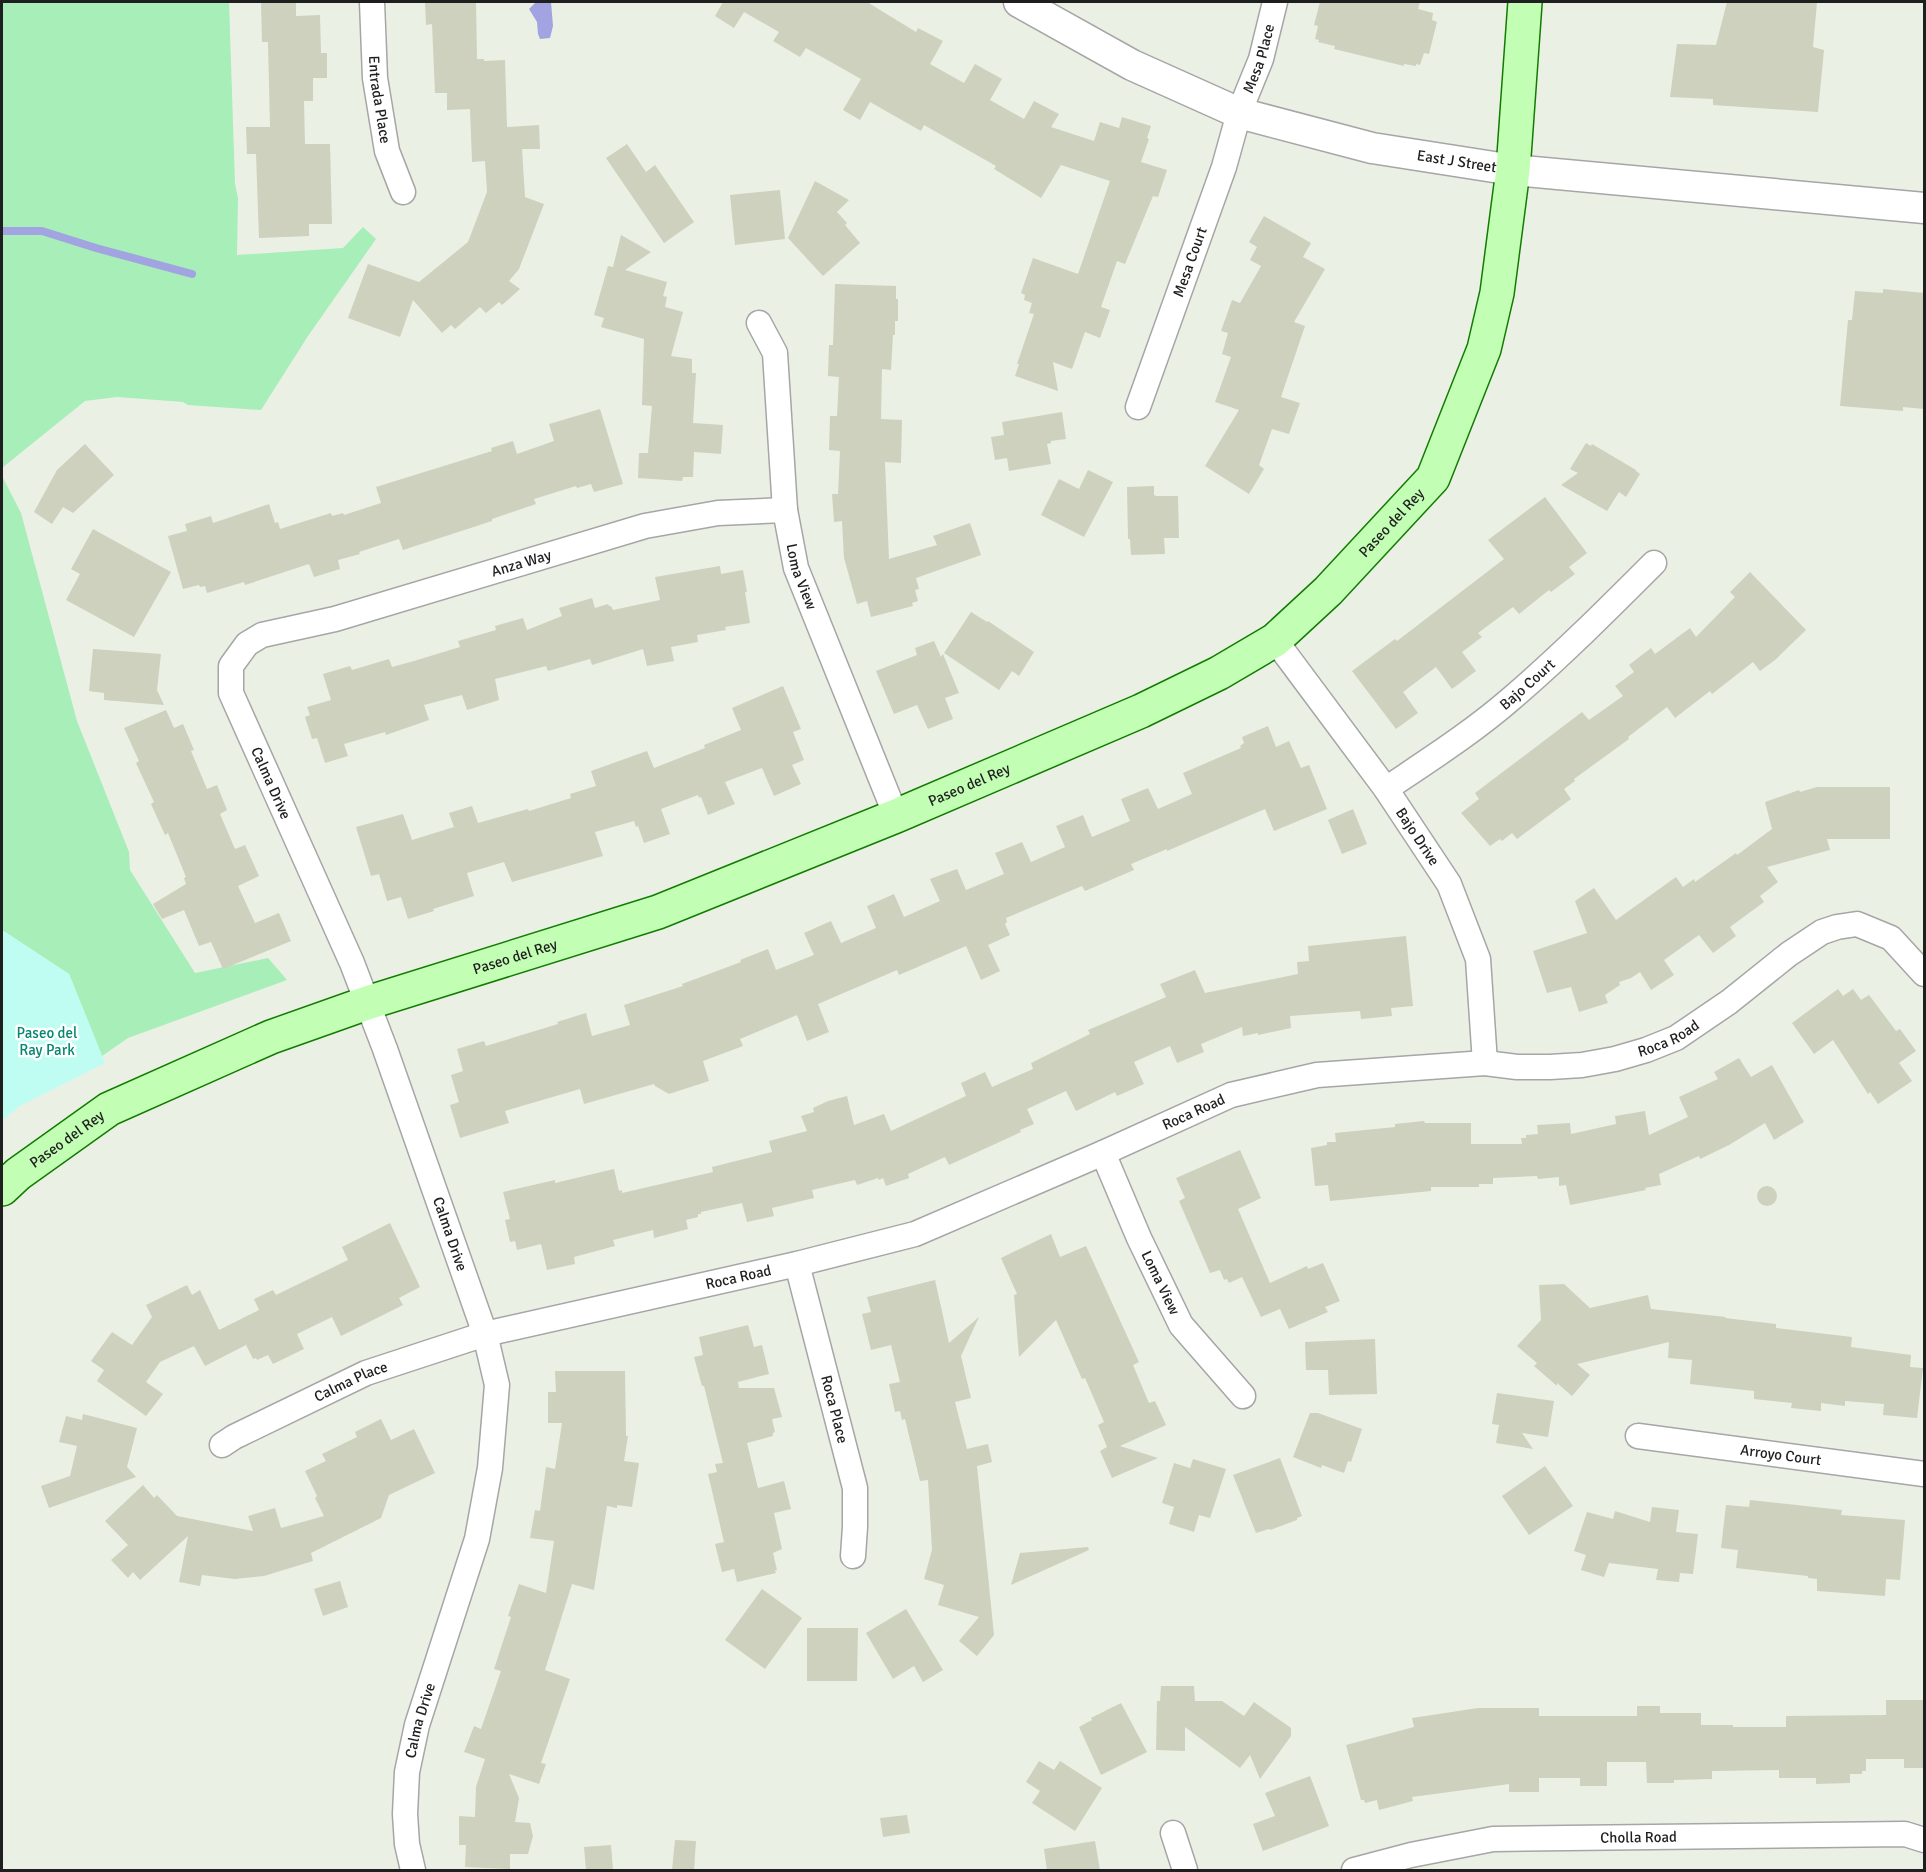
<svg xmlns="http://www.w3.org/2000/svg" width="1926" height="1872" viewBox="0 0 1926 1872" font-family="Signika,sans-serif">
<rect width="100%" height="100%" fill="#ebf0e4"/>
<g fill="#a7eeb9">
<polygon points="2,2 229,2 235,184 238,198 237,255 343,248 363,227 376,239 308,336 261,410 188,405 183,402 117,397 85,401 2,468"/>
<polygon points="2,476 21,513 77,721 129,852 130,870 195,973 268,958 287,980 128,1038 102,1056 69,974 2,930"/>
</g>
<polygon fill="#bffdf3" points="2,930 69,974 105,1063 20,1106 2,1121"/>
<polygon fill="#a2a3e1" points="536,2 551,2 553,26 550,38 540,39 538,34 537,22 529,9"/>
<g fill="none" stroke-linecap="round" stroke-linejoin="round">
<polyline stroke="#a2a3e1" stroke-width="8" points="3,231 42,231 96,248 192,274"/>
</g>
<g fill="#cdd1bd">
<polygon points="261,2 296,2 296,16 320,15 321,53 327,53 327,78 313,78 313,101 304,101 305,144 330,144 332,224 309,224 309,236 259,238 256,154 247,154 246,127 270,127 268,42 262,42"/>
<polygon points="425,2 476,2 477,59 484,59 484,61 505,60 507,127 539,125 540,149 522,149 525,197 544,204 519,269 509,281 520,289 502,305 499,302 486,313 480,307 455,329 451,325 442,333 413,300 400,337 348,318 368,264 419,282 468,242 487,192 485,161 472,162 470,109 447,110 447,93 435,93 432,24 426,25"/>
<polygon points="723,2 867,2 916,32 918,28 943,41 930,64 964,83 975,64 1002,79 990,100 1024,119 1034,101 1059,114 1051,127 1094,141 1100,122 1119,128 1122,117 1151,126 1147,138 1149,139 1141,162 1167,170 1158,197 1153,196 1125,264 1117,261 1101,307 1110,310 1100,338 1085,332 1072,369 1053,362 1058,391 1015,376 1019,364 1017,364 1034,314 1029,313 1032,303 1024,300 1025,295 1021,293 1033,258 1078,274 1110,181 1061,165 1041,198 994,169 996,166 924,125 921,131 870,102 860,120 843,110 861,79 806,48 800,57 773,41 779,32 744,12 734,28 715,16"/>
<polygon points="1320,2 1420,2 1418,9 1433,13 1432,20 1437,22 1429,54 1424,53 1420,65 1416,64 1416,66 1404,64 1404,66 1334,49 1335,46 1318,42 1319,40 1315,39 1318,26 1314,25"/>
<polygon points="1727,2 1817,2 1813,47 1824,50 1818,112 1713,105 1713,99 1670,97 1677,44 1716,45"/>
<polygon points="627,144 646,172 655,165 694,222 664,243 606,158"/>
<polygon points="815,181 849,200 837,212 847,223 845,225 860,243 823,276 788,238"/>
<polygon points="780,190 785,239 735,245 730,195"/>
<polygon points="1264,216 1311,243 1303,257 1325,269 1294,322 1305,326 1281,397 1300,403 1289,434 1272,429 1259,465 1264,469 1249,494 1205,466 1239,410 1215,402 1231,357 1222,354 1228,333 1221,331 1232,300 1240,303 1261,266 1250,260 1257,247 1249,242"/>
<polygon points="621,235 651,252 625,270 667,282 663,296 667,297 665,307 683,312 671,356 692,359 692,373 696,373 693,423 723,425 721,454 694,452 693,477 683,477 682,481 638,478 639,453 648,453 652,406 642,405 644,339 601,327 604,318 594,315 608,266 613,267"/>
<polygon points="835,284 896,286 896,299 898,299 898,321 895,321 895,335 893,335 891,370 882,369 881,419 902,420 901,463 885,462 889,559 937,545 933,536 970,523 981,555 916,578 919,589 915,590 918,601 912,603 913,606 871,617 867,601 857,604 844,558 842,521 834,522 832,494 838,494 840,451 829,450 830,416 837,416 839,377 828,376 829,345 833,345"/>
<polygon points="1883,289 1924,293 1924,409 1903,407 1903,411 1840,406 1848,320 1852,320 1855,291 1883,293"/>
<polygon points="600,409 623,484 594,492 591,484 577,488 576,486 534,499 536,504 492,519 492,521 403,550 399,539 359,552 360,554 338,560 340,569 314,577 309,564 245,585 244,582 207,593 205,586 200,587 199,585 183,589 168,536 187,531 185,524 211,516 213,523 269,504 275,523 278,522 280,529 331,513 332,516 343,513 344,515 381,503 376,487 492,451 491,448 513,441 517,454 554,441 549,424"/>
<polygon points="1062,412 1066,439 1051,441 1051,443 1047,444 1051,464 1009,471 1007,458 995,460 991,437 1004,435 1002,422"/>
<polygon points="1586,443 1591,446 1592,444 1636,470 1636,471 1640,474 1626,497 1619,492 1607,511 1561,485 1578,473 1570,469"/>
<polygon points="85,444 114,475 73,513 63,507 52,524 34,512 57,470"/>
<polygon points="1088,470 1113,482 1084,537 1041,515 1059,479 1079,489"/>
<polygon points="1154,486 1154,495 1156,496 1178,496 1179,538 1164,538 1165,554 1131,555 1130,539 1128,539 1127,487"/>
<polygon points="1545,497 1587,553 1569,567 1575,574 1551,592 1549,590 1519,614 1513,607 1478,633 1482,637 1462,652 1476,671 1452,689 1436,667 1403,692 1418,713 1396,729 1352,671 1395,639 1397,641 1504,559 1488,540"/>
<polygon points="93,529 171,572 134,637 66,600 80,574 71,569"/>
<polygon points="720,566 721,574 743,570 747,592 745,592 750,623 725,627 726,630 697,635 698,642 671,647 674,661 647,666 643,649 592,665 590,659 548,671 546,666 495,679 499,700 467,710 462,695 424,705 429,720 386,735 385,732 344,744 348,756 325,763 317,738 312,739 305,717 310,715 307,707 331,700 323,674 350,666 352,670 389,659 392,667 414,661 460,647 458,641 496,630 495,626 523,618 527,630 562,616 559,608 592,598 595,608 608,604 609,606 611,606 613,610 660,600 655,577"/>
<polygon points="1750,572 1806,630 1775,660 1760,671 1753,662 1712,694 1710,691 1675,718 1667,707 1628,737 1629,739 1574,779 1575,781 1564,789 1571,799 1517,839 1512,833 1502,841 1500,839 1490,846 1461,813 1479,799 1475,793 1582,712 1589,720 1623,696 1615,686 1634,672 1629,665 1651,648 1655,654 1690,628 1696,637 1735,597 1730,592"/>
<polygon points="971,612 987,622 988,621 1034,652 1019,676 1012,671 999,690 944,653"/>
<polygon points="934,641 941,657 943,654 959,693 945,698 953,719 928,729 917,705 894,714 876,671 917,655 915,648"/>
<polygon points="93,649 161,654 157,690 164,705 104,700 104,693 89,691"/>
<polygon points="783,686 801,729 793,732 804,760 792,765 801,784 774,796 762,768 725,782 735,804 708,815 701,797 699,798 698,795 661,809 670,834 644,843 638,826 636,827 634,821 595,832 603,856 512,882 504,862 467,873 474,896 433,909 434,911 408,919 401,897 387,901 379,874 371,876 356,827 403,814 412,840 454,827 449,813 472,806 478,823 528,809 529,811 571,798 570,794 596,786 591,771 647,751 654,768 705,748 704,745 741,730 732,708"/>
<polygon points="166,710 174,728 183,724 194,750 191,751 207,789 217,785 227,810 220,814 235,849 245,845 259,876 238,886 255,923 279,913 291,941 223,969 211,942 199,946 184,910 162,919 153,904 186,884 184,878 186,877 168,833 165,835 151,804 154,802 136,763 139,761 124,728"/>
<polygon points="1268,726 1276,747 1289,741 1301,768 1309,765 1327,809 1274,831 1265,809 1167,851 1167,849 1131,864 1134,870 1085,891 1082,886 1006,918 1007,922 1005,924 1010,935 988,945 1000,971 981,980 966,946 899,975 897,970 818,1004 829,1032 807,1041 797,1015 740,1039 743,1046 703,1061 709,1081 669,1094 655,1086 654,1084 584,1104 580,1089 505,1111 509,1123 460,1138 450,1105 459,1102 451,1075 463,1071 457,1049 484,1041 486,1046 558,1024 557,1022 586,1013 592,1036 630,1025 624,1005 683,986 682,984 741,962 740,960 768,949 776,970 814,955 804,933 831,921 841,943 876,928 867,906 894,894 904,917 940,901 930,879 957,869 966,890 1004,874 995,853 1022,842 1031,862 1065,847 1056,826 1083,815 1092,837 1130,821 1121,799 1148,788 1158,809 1192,794 1183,773 1241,748 1240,746 1244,743 1242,737"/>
<polygon points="1817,787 1890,787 1890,839 1827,839 1830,850 1767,867 1778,882 1760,896 1764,902 1730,927 1736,936 1713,953 1699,935 1664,960 1674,975 1651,990 1640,972 1631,978 1619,982 1620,985 1605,995 1608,1003 1579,1012 1571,987 1547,993 1533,951 1587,933 1575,901 1594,888 1616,920 1676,877 1683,887 1694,879 1695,882 1736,853 1737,855 1772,829 1765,802 1799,790 1800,792"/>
<polygon points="1353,809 1367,844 1342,854 1328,820"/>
<polygon points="1406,936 1413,1006 1391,1008 1392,1016 1361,1019 1360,1011 1290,1016 1291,1028 1258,1035 1258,1033 1243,1036 1242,1027 1201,1044 1204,1052 1177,1063 1170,1046 1134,1062 1144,1084 1117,1096 1115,1092 1076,1111 1066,1091 1027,1109 1034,1124 1020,1130 1021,1132 949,1165 945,1157 908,1174 909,1178 886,1186 883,1178 879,1180 878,1178 857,1185 855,1180 812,1190 814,1198 772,1208 774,1216 747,1222 742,1203 701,1212 701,1214 698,1214 698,1217 686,1220 688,1229 654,1238 653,1230 613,1240 615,1246 574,1257 575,1264 547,1270 541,1244 517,1250 515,1241 510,1242 505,1220 510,1219 503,1192 555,1180 555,1183 614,1169 619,1191 622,1190 622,1193 713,1172 712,1167 772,1152 769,1141 807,1131 801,1116 814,1112 813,1108 828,1101 847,1096 854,1125 884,1114 891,1131 966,1096 961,1083 985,1072 992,1087 1033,1069 1031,1063 1090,1034 1088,1030 1166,997 1160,984 1195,970 1205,993 1298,974 1297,962 1309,961 1308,946"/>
<polygon points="1838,989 1843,996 1853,989 1861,1000 1869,995 1896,1031 1900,1029 1916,1051 1899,1063 1912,1081 1878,1104 1870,1092 1868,1094 1833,1040 1814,1054 1792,1023"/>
<polygon points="1739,1058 1751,1077 1772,1065 1804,1122 1774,1140 1765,1123 1729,1145 1700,1159 1699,1156 1659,1174 1661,1185 1645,1188 1646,1190 1570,1205 1566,1185 1559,1186 1559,1177 1538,1179 1537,1176 1493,1178 1493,1184 1479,1184 1479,1187 1431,1187 1431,1191 1330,1201 1328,1185 1315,1186 1311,1148 1327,1145 1327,1142 1336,1142 1335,1133 1395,1127 1395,1124 1424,1121 1425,1123 1471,1123 1471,1144 1522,1144 1521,1138 1526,1138 1526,1135 1538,1134 1537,1125 1570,1123 1571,1134 1616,1124 1615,1116 1645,1111 1649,1135 1688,1117 1679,1097 1718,1079 1714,1072"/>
<polygon points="1240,1150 1261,1198 1238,1209 1270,1283 1307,1266 1308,1269 1323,1263 1340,1301 1325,1307 1328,1312 1289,1329 1280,1309 1261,1317 1242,1277 1229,1283 1227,1279 1224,1280 1220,1270 1210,1273 1179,1201 1185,1198 1176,1178"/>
<circle cx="1767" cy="1196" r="10"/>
<polygon points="390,1223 420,1287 399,1298 403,1305 341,1336 332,1317 297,1334 304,1349 273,1364 268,1355 257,1360 256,1358 253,1359 246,1345 205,1366 194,1346 160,1362 146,1382 163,1394 146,1416 97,1381 104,1370 91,1361 112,1332 132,1345 152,1317 146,1305 187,1285 192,1295 200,1290 219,1330 259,1310 254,1299 273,1290 276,1295 348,1260 342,1247"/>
<polygon points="1051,1234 1060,1257 1086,1246 1139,1362 1133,1365 1149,1403 1155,1401 1166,1425 1120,1446 1158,1458 1112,1478 1100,1451 1107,1447 1098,1425 1104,1422 1085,1378 1082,1379 1056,1320 1019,1357 1014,1295 1017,1294 1001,1258"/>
<polygon points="935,1280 949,1343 979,1317 961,1356 971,1398 955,1402 967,1449 988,1444 992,1462 977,1466 994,1635 977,1656 959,1641 979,1617 938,1605 944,1585 924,1579 932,1550 928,1480 920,1481 905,1419 902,1420 900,1411 895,1412 889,1384 900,1382 891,1345 871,1350 862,1314 871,1312 867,1297"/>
<polygon points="1564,1284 1590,1308 1648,1295 1651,1309 1726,1317 1725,1318 1776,1324 1776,1328 1852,1337 1851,1347 1911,1355 1910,1367 1923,1368 1917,1418 1883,1415 1884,1404 1845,1401 1845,1406 1821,1403 1821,1411 1791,1408 1792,1403 1754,1399 1754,1391 1690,1384 1692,1360 1668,1358 1669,1342 1577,1364 1590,1375 1572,1396 1557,1383 1557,1386 1534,1366 1537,1363 1517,1346 1541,1320 1539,1285"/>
<polygon points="748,1325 754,1347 762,1345 769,1374 738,1382 739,1388 774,1388 782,1417 772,1419 775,1432 773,1433 773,1436 747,1443 758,1488 784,1481 791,1509 774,1513 782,1549 773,1553 777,1570 775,1570 776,1573 737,1582 734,1569 722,1572 715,1544 724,1542 708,1474 717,1472 715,1464 723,1463 704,1386 702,1386 694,1357 703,1355 699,1337"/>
<polygon points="1375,1339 1377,1394 1329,1395 1328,1370 1306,1370 1305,1342"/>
<polygon points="555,1371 625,1371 626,1436 628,1436 624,1461 639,1463 632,1507 617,1505 617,1508 607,1506 594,1590 572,1584 545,1670 570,1679 541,1763 546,1764 539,1784 509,1774 519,1798 515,1822 530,1823 533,1836 528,1854 510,1854 510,1869 465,1867 466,1845 459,1845 459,1816 475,1817 476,1787 485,1759 464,1752 474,1726 481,1729 501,1671 494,1669 511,1617 508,1616 519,1584 546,1593 554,1541 530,1538 535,1510 540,1511 546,1467 555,1469 562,1423 548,1423 548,1392 556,1392"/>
<polygon points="1497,1393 1554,1401 1548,1437 1522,1433 1533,1449 1496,1443 1499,1425 1492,1424"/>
<polygon points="1310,1413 1318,1413 1362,1429 1351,1462 1348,1461 1344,1473 1322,1465 1321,1468 1293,1457"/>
<polygon points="83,1414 137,1428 127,1467 136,1477 49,1508 41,1486 70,1476 77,1446 59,1442 66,1416 82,1420"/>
<polygon points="381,1419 391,1440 414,1429 435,1473 389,1495 381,1518 311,1553 313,1561 264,1576 235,1579 202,1575 200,1586 179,1582 188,1536 140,1580 133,1572 128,1578 111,1560 128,1545 105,1521 143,1485 154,1498 157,1495 177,1516 253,1531 248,1516 275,1508 281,1528 324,1516 315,1498 317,1496 305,1471 326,1461 322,1454 357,1437 355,1432"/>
<polygon points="1280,1458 1302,1516 1297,1518 1297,1520 1270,1530 1269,1529 1256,1533 1233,1475"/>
<polygon points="1193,1459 1226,1469 1210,1518 1199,1515 1194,1532 1169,1524 1174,1507 1162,1503 1174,1463 1190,1468"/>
<polygon points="1545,1466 1573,1506 1529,1535 1502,1496"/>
<polygon points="1750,1500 1842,1510 1841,1515 1905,1520 1900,1580 1886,1579 1885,1596 1817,1591 1817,1579 1808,1578 1808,1576 1736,1568 1738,1550 1721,1548 1726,1505 1749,1507"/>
<polygon points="1652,1507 1679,1510 1676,1532 1698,1534 1693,1574 1680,1573 1679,1582 1656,1580 1658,1569 1609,1563 1604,1577 1581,1570 1586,1555 1574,1551 1587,1512 1613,1519 1615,1511 1650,1522"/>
<polygon points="1088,1547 1089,1550 1011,1585 1020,1553"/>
<polygon points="340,1581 348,1607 323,1616 314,1589"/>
<polygon points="762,1589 802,1618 765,1669 725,1640"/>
<polygon points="906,1609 943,1670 923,1682 914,1666 893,1679 866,1633"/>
<polygon points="807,1628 858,1628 857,1681 807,1681"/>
<polygon points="1161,1686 1194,1686 1195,1701 1222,1701 1244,1716 1254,1702 1291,1728 1291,1736 1260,1779 1250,1755 1240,1768 1185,1727 1185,1751 1156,1750 1157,1701 1160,1701"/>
<polygon points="1886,1700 1924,1700 1924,1768 1904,1768 1904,1759 1866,1759 1866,1771 1862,1771 1862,1774 1850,1774 1850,1783 1816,1784 1816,1778 1779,1778 1779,1770 1712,1771 1712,1779 1674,1780 1674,1783 1647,1783 1646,1762 1607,1762 1607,1786 1580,1786 1580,1778 1539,1778 1539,1792 1509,1792 1509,1784 1412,1797 1413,1801 1379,1810 1377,1800 1365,1803 1364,1800 1361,1800 1346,1745 1414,1727 1412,1718 1478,1708 1539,1708 1539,1716 1637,1716 1637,1706 1660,1706 1660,1713 1701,1713 1701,1725 1733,1725 1733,1727 1786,1727 1786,1716 1886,1715"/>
<polygon points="1121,1703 1147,1752 1101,1775 1079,1727 1092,1720 1091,1718"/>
<polygon points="1039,1761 1054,1770 1060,1761 1102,1788 1075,1831 1032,1803 1040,1791 1026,1782"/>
<polygon points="1310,1776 1329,1826 1263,1851 1253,1824 1275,1816 1265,1793"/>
<polygon points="907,1815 910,1833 883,1837 880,1818"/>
<polygon points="675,1840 696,1841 694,1870 672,1870"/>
<polygon points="1095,1841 1100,1870 1047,1870 1044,1849"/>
<polygon points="611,1845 613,1870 586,1870 584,1847"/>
</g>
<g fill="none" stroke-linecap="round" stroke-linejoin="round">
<g stroke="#a6a6a6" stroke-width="27">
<g id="minor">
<path id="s1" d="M372,2L375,78L387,151L403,192"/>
<path id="s2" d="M759,323L775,353L785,510L796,568L896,816"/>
<path id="s3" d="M1138,407L1224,167L1239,113L1261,59L1275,2"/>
<path id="s4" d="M1275,640L1386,789L1449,884L1478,959L1485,1063"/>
<path id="s5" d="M1386,789C1429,760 1473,732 1512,698C1561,656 1608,609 1654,563"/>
<path id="s6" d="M1103,1153L1139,1238L1181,1325L1243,1396"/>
<path id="s7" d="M797,1264L855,1488V1527L853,1556"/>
<path id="s8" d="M1638,1436L1924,1474"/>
<path id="s9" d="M222,1445L234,1437L366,1373L485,1334L797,1264L915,1234L1103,1153L1231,1095L1317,1075L1485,1063L1517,1067H1550L1582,1065L1615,1059L1646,1050L1676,1038L1729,1002L1789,954L1822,932L1837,927L1857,924L1891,938L1924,974"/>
<polyline points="1173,1833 1185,1870"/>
<path id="s10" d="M413,1870L407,1844L405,1814L407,1772L417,1725L477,1539L490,1468L497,1385L485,1334L385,1049L352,963L231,693V666L247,644L262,635L335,619L645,526L718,513L785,510"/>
<path id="s11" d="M1354,1870L1411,1855L1493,1839L1905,1834L1924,1840"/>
</g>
</g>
<g stroke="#a6a6a6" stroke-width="33">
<g id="tertiary">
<path id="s12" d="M1019,2L1132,65L1239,113L1372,148L1513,170L1924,208"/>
</g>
</g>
<g stroke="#117c00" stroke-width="36">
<g id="secondary">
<path id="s13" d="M2,1189L18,1174L109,1109L271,1037L367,1003L658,912L896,816L1141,711L1219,673L1275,640L1328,591L1433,478L1484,349L1497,293L1513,170L1525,2"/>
</g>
</g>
<use href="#minor" stroke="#fff" stroke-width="24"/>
<use href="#tertiary" stroke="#fff" stroke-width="30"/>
<use href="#secondary" stroke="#c3feb5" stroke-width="33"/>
</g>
<g text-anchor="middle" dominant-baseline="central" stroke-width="5" stroke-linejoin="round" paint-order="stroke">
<g font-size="15" fill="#1f1f1f" stroke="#fff">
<text stroke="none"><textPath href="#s3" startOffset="369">Mesa Place</textPath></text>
<text stroke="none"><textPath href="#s1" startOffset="98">Entrada Place</textPath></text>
<text stroke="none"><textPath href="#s12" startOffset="470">East J Street</textPath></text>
<text stroke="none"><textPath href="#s3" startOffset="154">Mesa Court</textPath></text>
<text stroke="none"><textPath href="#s13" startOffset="1558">Paseo del Rey</textPath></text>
<text stroke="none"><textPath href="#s10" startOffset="1581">Anza Way</textPath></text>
<text stroke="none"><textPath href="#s2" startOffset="260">Loma View</textPath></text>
<text stroke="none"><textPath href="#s5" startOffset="176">Bajo Court</textPath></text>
<text transform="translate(271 783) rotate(66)">Calma Drive</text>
<text stroke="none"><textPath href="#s13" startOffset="1054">Paseo del Rey</textPath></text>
<text stroke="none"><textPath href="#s4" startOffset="243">Bajo Drive</textPath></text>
<text stroke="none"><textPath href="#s13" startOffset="568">Paseo del Rey</textPath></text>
<text stroke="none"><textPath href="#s9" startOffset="1518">Roca Road</textPath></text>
<text stroke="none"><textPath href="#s9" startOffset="1032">Roca Road</textPath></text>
<text stroke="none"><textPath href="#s13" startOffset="82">Paseo del Rey</textPath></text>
<text transform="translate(450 1234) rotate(71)">Calma Drive</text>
<text stroke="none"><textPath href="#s9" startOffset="546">Roca Road</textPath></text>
<text stroke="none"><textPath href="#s6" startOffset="142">Loma View</textPath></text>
<text stroke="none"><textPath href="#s9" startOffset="144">Calma Place</textPath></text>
<text stroke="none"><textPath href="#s7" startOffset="150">Roca Place</textPath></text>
<text stroke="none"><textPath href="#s8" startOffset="144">Arroyo Court</textPath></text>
<text stroke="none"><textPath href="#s10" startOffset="152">Calma Drive</textPath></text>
<text stroke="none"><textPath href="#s11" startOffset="288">Cholla Road</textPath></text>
</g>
<g font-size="15" fill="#048671" stroke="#fff">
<text x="47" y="1033">Paseo del<tspan x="47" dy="17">Ray Park</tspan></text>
</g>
</g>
<rect width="1926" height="1872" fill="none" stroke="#1f1f1f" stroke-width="6"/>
</svg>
